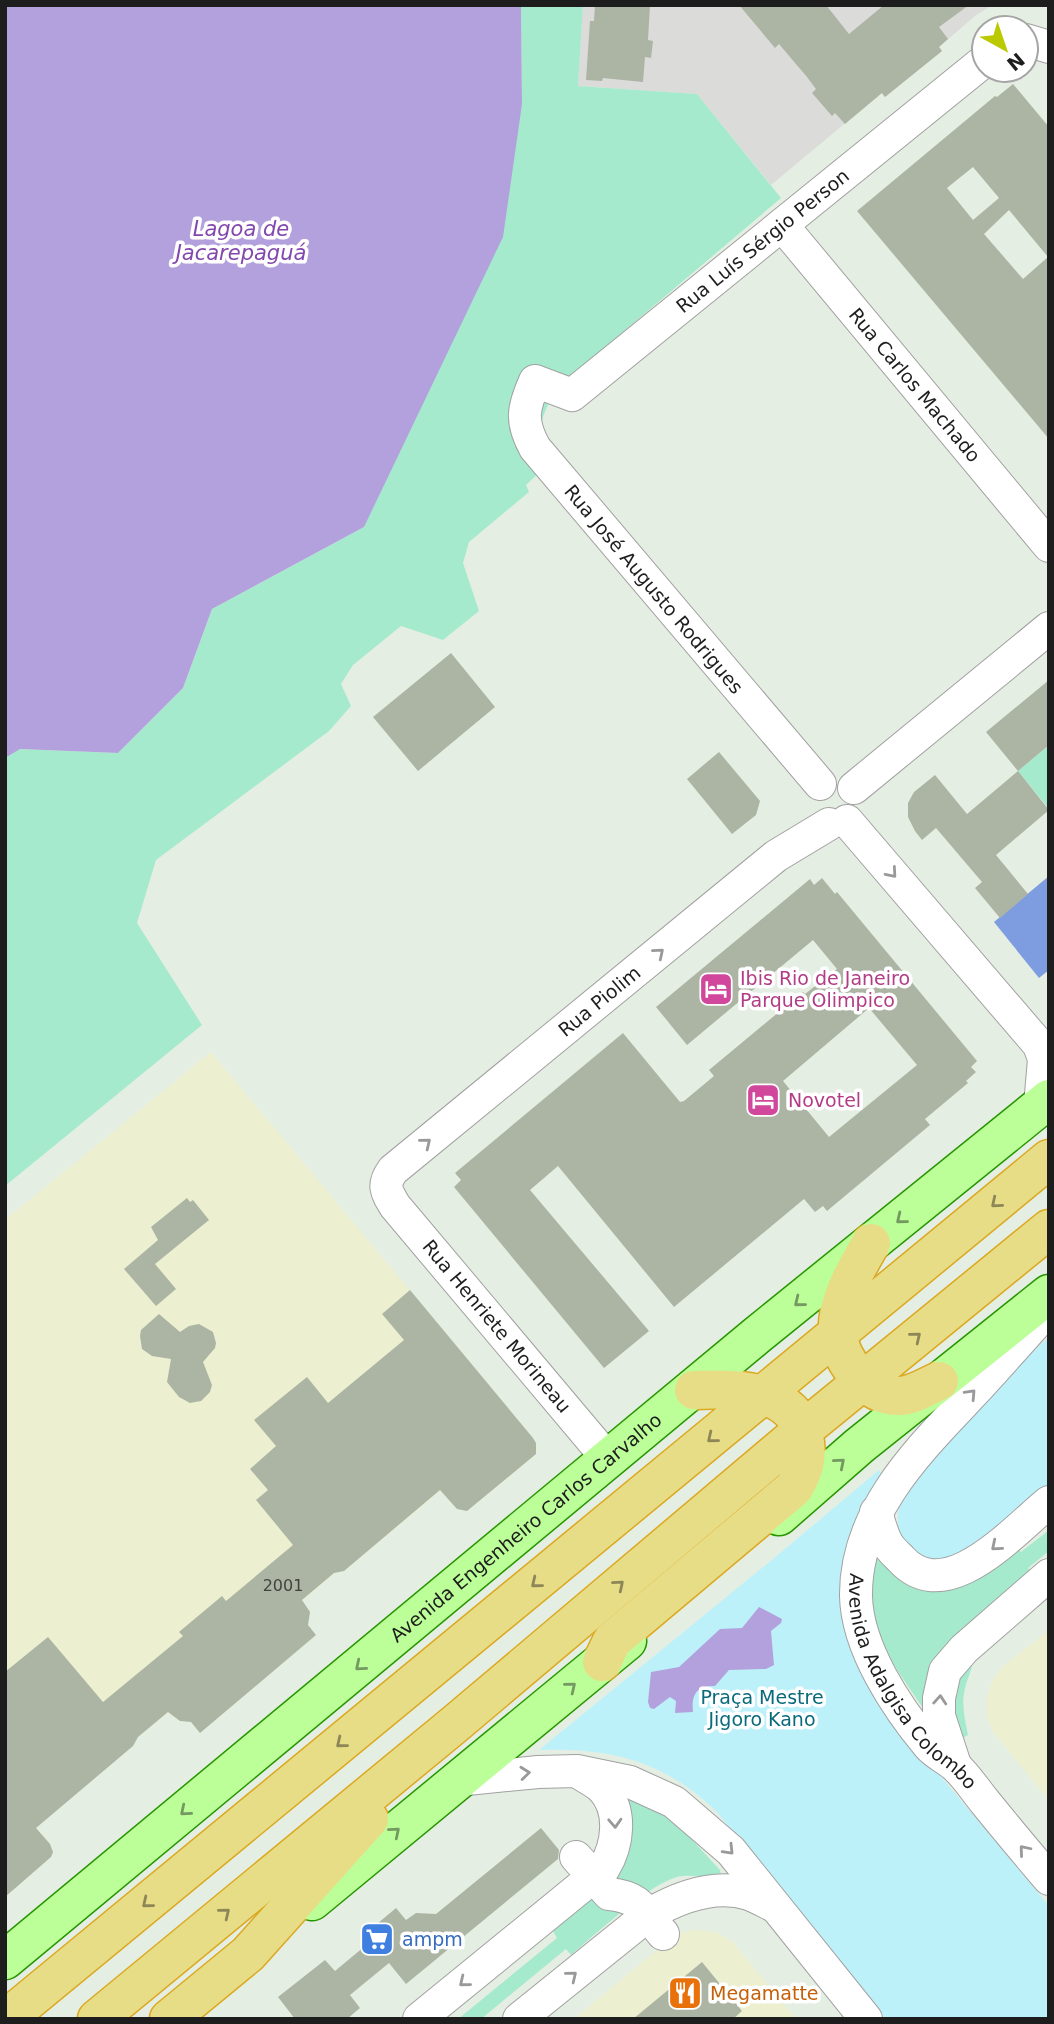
<svg xmlns="http://www.w3.org/2000/svg" width="1054" height="2024" viewBox="0 0 1054 2024" font-family="'DejaVu Sans',sans-serif">
<rect width="100%" height="100%" fill="#e5eee2"/>
<polygon fill="#dbdbda" points="583,5 993,5 976,15 939,47 942,51 885,97 879,90 867,105 771,185 697,94 578,86"/>
<g fill="#ecf0d0">
<polygon points="211,1052 533,1438 538,1449 532,1458 467,1511 457,1509 442,1492 439,1492 344,1571 334,1574 302,1601 310,1612 307,1623 316,1635 200,1733 190,1721 180,1721 169,1712 135,1739 133,1746 36,1827 50,1844 53,1852 51,1857 5,1897 5,1220"/>
<polygon points="1049,1630 1049,1800 993,1732 987,1716 987,1698 992,1681 1002,1667"/>
<polygon points="692,1930 716,1932 733,1942 796,2019 574,2019 669,1940 680,1933"/>
</g>
<g fill="#a6eace">
<path d="M521,5H583L578,86L697,94L781,198L564,382C536,416 540,429 542,470L526,485L529,492L469,542L463,563L479,611L443,640L401,626L353,665L341,684L351,706L329,731L156,860L137,923L202,1025L5,1186V758L19,749L118,753L183,688L212,609L364,527L522,104Z"/>
<polygon points="1049,745 1049,809 1018,771"/>
<path d="M1049,1530V1551L1028,1568L1035,1576L930,1671L925,1686L923,1708C899,1672 869,1636 869,1590C869,1576 872,1561 874,1546L1017,1548L1021,1552Z"/>
<path d="M969,1664L972,1666C970,1674 967,1680 965,1688C961,1703 965,1720 968,1735L961,1739C954,1716 951,1683 969,1664Z"/>
<path d="M625,1794L665,1815L682,1829L720,1870L721,1876C707,1880 692,1873 677,1877C648,1885 596,1934 571,1955L566,1949L481,2019H458L557,1938L553,1931C599,1893 649,1862 625,1794Z"/>
</g>
<g fill="#bdf1fa">
<polygon points="1049,1337 1049,1488 954,1562 926,1559 903,1540 898,1528 898,1513 901,1497 947,1430"/>
<path d="M879,1470L881,1473L859,1519L849,1556L928,1761L1049,1906V2019H886L716,1811C662,1760 611,1748 539,1750L773,1559Z"/>
</g>
<polygon fill="#7e9de0" points="1049,876 1049,970 1039,978 994,922"/>
<g fill="#b3a1dd">
<polygon points="5,5 521,5 522,104 503,237 364,527 212,609 183,688 118,753 20,749 5,758"/>
<path d="M759,1607L782,1619L781,1623L771,1631L774,1665L766,1669L729,1670L715,1686C697,1686 691,1694 693,1712L675,1713L676,1701L670,1697L654,1709L650,1708L648,1702L651,1672L679,1667L720,1629L742,1628Z"/>
</g>
<g fill="#acb4a4" fill-rule="evenodd">
<polygon points="595,5 650,5 648,40 653,41 651,58 645,57 643,82 603,78 602,81 586,80 590,21 594,21"/>
<polygon points="739,5 826,5 849,34 884,5 969,5 939,27 948,39 939,47 942,51 885,97 882,93 845,124 835,113 832,116 812,93 816,89 807,77 779,44 775,48"/>
<path d="M1013,84L1049,127V439L857,211L995,96L997,97ZM973,167L999,198L973,220L947,188ZM1009,210L1048,257L1023,279L984,234Z"/>
<polygon points="451,653 495,707 418,771 373,717"/>
<polygon points="1049,680 1049,745 1018,771 986,732"/>
<polygon points="719,752 760,801 756,815 732,834 687,779"/>
<polygon points="1018,771 1049,810 996,855 1028,894 1000,918 975,888 982,882 936,828 922,840 915,831 908,817 908,803 914,792 935,775 967,814"/>
<path d="M822,878L835,894L837,892L977,1061L971,1067L976,1072L966,1081L968,1083L925,1119L930,1125L827,1211L823,1206L815,1212L804,1199L674,1307L558,1166L530,1190L649,1331L604,1368L454,1187L461,1180L455,1173L623,1033L680,1102L684,1101L714,1076L709,1070L803,992L805,994L837,969L813,940L687,1045L656,1007L810,879L814,885ZM869,1008L917,1065L829,1137L783,1081Z"/>
<polygon points="187,1198 190,1202 193,1200 209,1220 155,1264 176,1289 156,1306 124,1269 158,1240 151,1227"/>
<polygon points="410,1290 533,1438 536,1443 536,1454 467,1511 457,1509 440,1490 344,1571 334,1573 302,1600 310,1612 308,1625 316,1635 200,1733 191,1722 180,1721 168,1712 138,1737 133,1746 36,1828 50,1844 53,1852 51,1857 5,1897 5,1672 48,1637 103,1702 183,1636 179,1632 222,1596 226,1601 293,1545 256,1500 268,1490 250,1469 276,1446 254,1420 307,1377 328,1403 404,1340 382,1314"/>
<polygon points="159,1314 180,1332 189,1326 199,1324 213,1332 216,1343 215,1348 203,1362 212,1385 210,1392 201,1401 190,1403 179,1397 167,1382 171,1359 152,1356 142,1349 140,1336 141,1330"/>
<polygon points="541,1828 559,1850 558,1859 406,1984 389,1963 350,1995 360,2008 347,2019 295,2019 278,1997 325,1960 335,1971 371,1941 365,1934 396,1908 406,1920 416,1913 436,1914"/>
<polygon points="702,1962 742,2011 733,2019 633,2019"/>
</g>
<g fill="none" stroke-linecap="round" stroke-linejoin="round">
<g stroke="#a1a1a1" stroke-width="34">
<g id="minor">
<polyline points="1026,40 1049,47"/>
<path id="s1" d="M782,225L1049,546"/>
<path id="s2" d="M820,784L535,448C520,421 523,408 535,381L572,395L984,61"/>
<polyline points="854,788 1049,628"/>
<polyline points="847,821 1039,1045 1044,1059 1040,1106"/>
<path id="s3" d="M1045,1313C1020,1341 996,1368 971,1395C917,1452 855,1513 856,1596C857,1648 897,1708 929,1746C936,1754 946,1758 954,1765C966,1775 975,1790 985,1802C1006,1828 1027,1853 1049,1879"/>
<path id="s4" d="M608,1459L395,1206C386,1191 382,1185 393,1170L776,856L829,824"/>
<path d="M876,1512C879,1522 882,1534 887,1543C890,1549 896,1554 901,1559C946,1609 1013,1531 1049,1502"/>
<polyline points="955,1765 939,1716 939,1698 945,1671 964,1649 1049,1575"/>
<polyline points="457,1780 538,1772 577,1771 630,1782 674,1802 731,1851 866,2019"/>
<path d="M576,1857L609,1894C641,1897 643,1910 663,1934"/>
<path d="M419,2019L604,1868C618,1845 623,1810 602,1788C596,1782 585,1777 578,1772"/>
<path d="M519,2019L648,1915C677,1898 714,1883 749,1894C757,1897 766,1902 774,1906"/>
</g>
</g>
<g stroke="#279500" stroke-width="41">
<g id="major">
<polyline points="779,1516 859,1446 1049,1294"/>
<polyline points="312,1901 627,1641"/>
<path id="s5" d="M5,1960L756,1336L1049,1099"/>
</g>
</g>
<g stroke="#dba820" stroke-width="41">
<g id="highway">
<path d="M871,1243C856,1269 835,1303 838,1335C840,1361 869,1397 898,1396C913,1396 926,1387 939,1381"/>
<path d="M602,1662L612,1641L794,1488C805,1469 808,1457 804,1436C794,1388 732,1388 694,1390"/>
<polyline points="6,2019 1049,1159"/>
<polyline points="97,2019 455,1724 803,1430 1049,1229"/>
<polyline points="169,2019 248,1954 369,1819"/>
</g>
</g>
<use href="#minor" stroke="#fff" stroke-width="32"/>
<use href="#major" stroke="#bcfe98" stroke-width="38"/>
<use href="#highway" stroke="#e8dd87" stroke-width="38"/>
</g>
<defs><path id="oneway-chevron" d="M-2-3.5L2.5 0L-2 3.5" fill="none" stroke-width="1.6" stroke-linecap="round" stroke-linejoin="round" transform="scale(1.75)"/></defs>
<g stroke="#999">
<use href="#oneway-chevron" transform="translate(892 873) rotate(49)"/>
<use href="#oneway-chevron" transform="translate(659 953) rotate(-40)"/>
<use href="#oneway-chevron" transform="translate(426 1143) rotate(-39)"/>
<use href="#oneway-chevron" transform="translate(971 1394) rotate(-47)"/>
<use href="#oneway-chevron" transform="translate(996 1546) rotate(140)"/>
<use href="#oneway-chevron" transform="translate(940 1700) rotate(-86)"/>
<use href="#oneway-chevron" transform="translate(525 1773) rotate(-6)"/>
<use href="#oneway-chevron" transform="translate(615 1823) rotate(87)"/>
<use href="#oneway-chevron" transform="translate(729 1850) rotate(46)"/>
<use href="#oneway-chevron" transform="translate(1024 1850) rotate(-130)"/>
<use href="#oneway-chevron" transform="translate(572 1976) rotate(-39)"/>
<use href="#oneway-chevron" transform="translate(464 1982) rotate(141)"/>
</g>
<g stroke="#8d8757">
<use href="#oneway-chevron" transform="translate(996 1203) rotate(140)"/>
<use href="#oneway-chevron" transform="translate(916 1337) rotate(-39)"/>
<use href="#oneway-chevron" transform="translate(712 1438) rotate(141)"/>
<use href="#oneway-chevron" transform="translate(536 1583) rotate(141)"/>
<use href="#oneway-chevron" transform="translate(619 1585) rotate(-40)"/>
<use href="#oneway-chevron" transform="translate(341 1743) rotate(141)"/>
<use href="#oneway-chevron" transform="translate(147 1903) rotate(141)"/>
<use href="#oneway-chevron" transform="translate(225 1913) rotate(-39)"/>
</g>
<g stroke="#749961">
<use href="#oneway-chevron" transform="translate(901 1219) rotate(141)"/>
<use href="#oneway-chevron" transform="translate(799 1302) rotate(141)"/>
<use href="#oneway-chevron" transform="translate(840 1463) rotate(-41)"/>
<use href="#oneway-chevron" transform="translate(360 1666) rotate(140)"/>
<use href="#oneway-chevron" transform="translate(571 1687) rotate(-39)"/>
<use href="#oneway-chevron" transform="translate(185 1811) rotate(140)"/>
<use href="#oneway-chevron" transform="translate(395 1832) rotate(-40)"/>
</g>
<defs>
<g id="hotel-square" transform="scale(1.75)"><rect x="-9" y="-9" width="18" height="18" rx="4" fill="#d1479c" stroke="#fff"/><path d="M-6-4.5h1.5V1H6V5H4.5V3h-9V5H-6ZM-4 0a1.8 1.8 0 1 1 3.6 0ZM.5 0V-2.5h3Q6-2.5 6 0Z" fill="#fff"/></g>
<g id="supermarket-square" transform="scale(1.75)"><rect x="-9" y="-9" width="18" height="18" rx="4" fill="#3f7fe0" stroke="#fff"/><path d="M-6-5.5h2.5l.6 2H6L4.5 2H-2.5L-4.4-4H-6ZM-1.5 3.2a1.3 1.3 0 1 0 .1 0ZM3 3.2a1.3 1.3 0 1 0 .1 0Z" fill="#fff"/></g>
<g id="restaurant-square" transform="scale(1.75)"><rect x="-9" y="-9" width="18" height="18" rx="4" fill="#e8710a" stroke="#fff"/><path d="M-5-6h1v4h1v-4h1v4h1v-4h1v5L-1.5 .5V6h-2V.5L-5-1ZM5-6V6H3V1.5H1.5Q1.5-4 5-6Z" fill="#fff"/></g>
</defs>
<g fill-rule="evenodd">
<use href="#hotel-square" x="716" y="989"/>
<use href="#hotel-square" x="763" y="1100"/>
<use href="#supermarket-square" x="377" y="1939"/>
<use href="#restaurant-square" x="685" y="1993"/>
</g>
<g text-anchor="middle" dominant-baseline="central" stroke-width="7" stroke-linejoin="round" paint-order="stroke">
<g font-size="16" fill="#41433f">
<text x="283" y="1585">2001</text>
</g>
<g font-size="19" fill="#1d1d1d" stroke="#fff">
<text stroke="none"><textPath href="#s2" startOffset="796">Rua Luís Sérgio Person</textPath></text>
<text stroke="none"><textPath href="#s1" startOffset="208">Rua Carlos Machado</textPath></text>
<text transform="translate(654 589) rotate(50)">Rua José Augusto Rodrigues</text>
<text stroke="none"><textPath href="#s4" startOffset="637">Rua Piolim</textPath></text>
<text transform="translate(497 1326) rotate(50)">Rua Henriete Morineau</text>
<text stroke="none"><textPath href="#s5" startOffset="677">Avenida Engenheiro Carlos Carvalho</textPath></text>
<text stroke="none"><textPath href="#s3" startOffset="452">Avenida Adalgisa Colombo</textPath></text>
</g>
<g font-size="19" fill="#b23c85" stroke="#fff" text-anchor="start">
<text x="740" y="978">Ibis Rio de Janeiro<tspan x="740" dy="22">Parque Olimpico</tspan></text>
<text x="788" y="1100">Novotel</text>
</g>
<g font-size="19" fill="#096a7c" stroke="#fff">
<text x="762" y="1697">Praça Mestre<tspan x="762" dy="22">Jigoro Kano</tspan></text>
</g>
<g font-size="19" fill="#366cbe" stroke="#fff" text-anchor="start">
<text x="402" y="1939">ampm</text>
</g>
<g font-size="19" fill="#c56008" stroke="#fff" text-anchor="start">
<text x="710" y="1993">Megamatte</text>
</g>
<g font-size="21" font-style="italic" fill="#8248ae" stroke="#fff">
<text x="241" y="229">Lagoa de<tspan x="241" dy="24">Jacarepaguá</tspan></text>
</g>
</g>
<rect width="1054" height="2024" fill="none" stroke="#1d1d1d" stroke-width="14"/>
<g transform="translate(1005 49) rotate(140)"><circle r="33" fill="#ffffff" stroke="#a5a5a5" stroke-width="2"/>
<path d="M0-5L12 26L0 18L-12 26Z" fill="#bbc900"/>
<text y="-10" font-size="19" font-weight="bold" text-anchor="middle" fill="#1d1d1d">N</text>
</g>
</svg>
